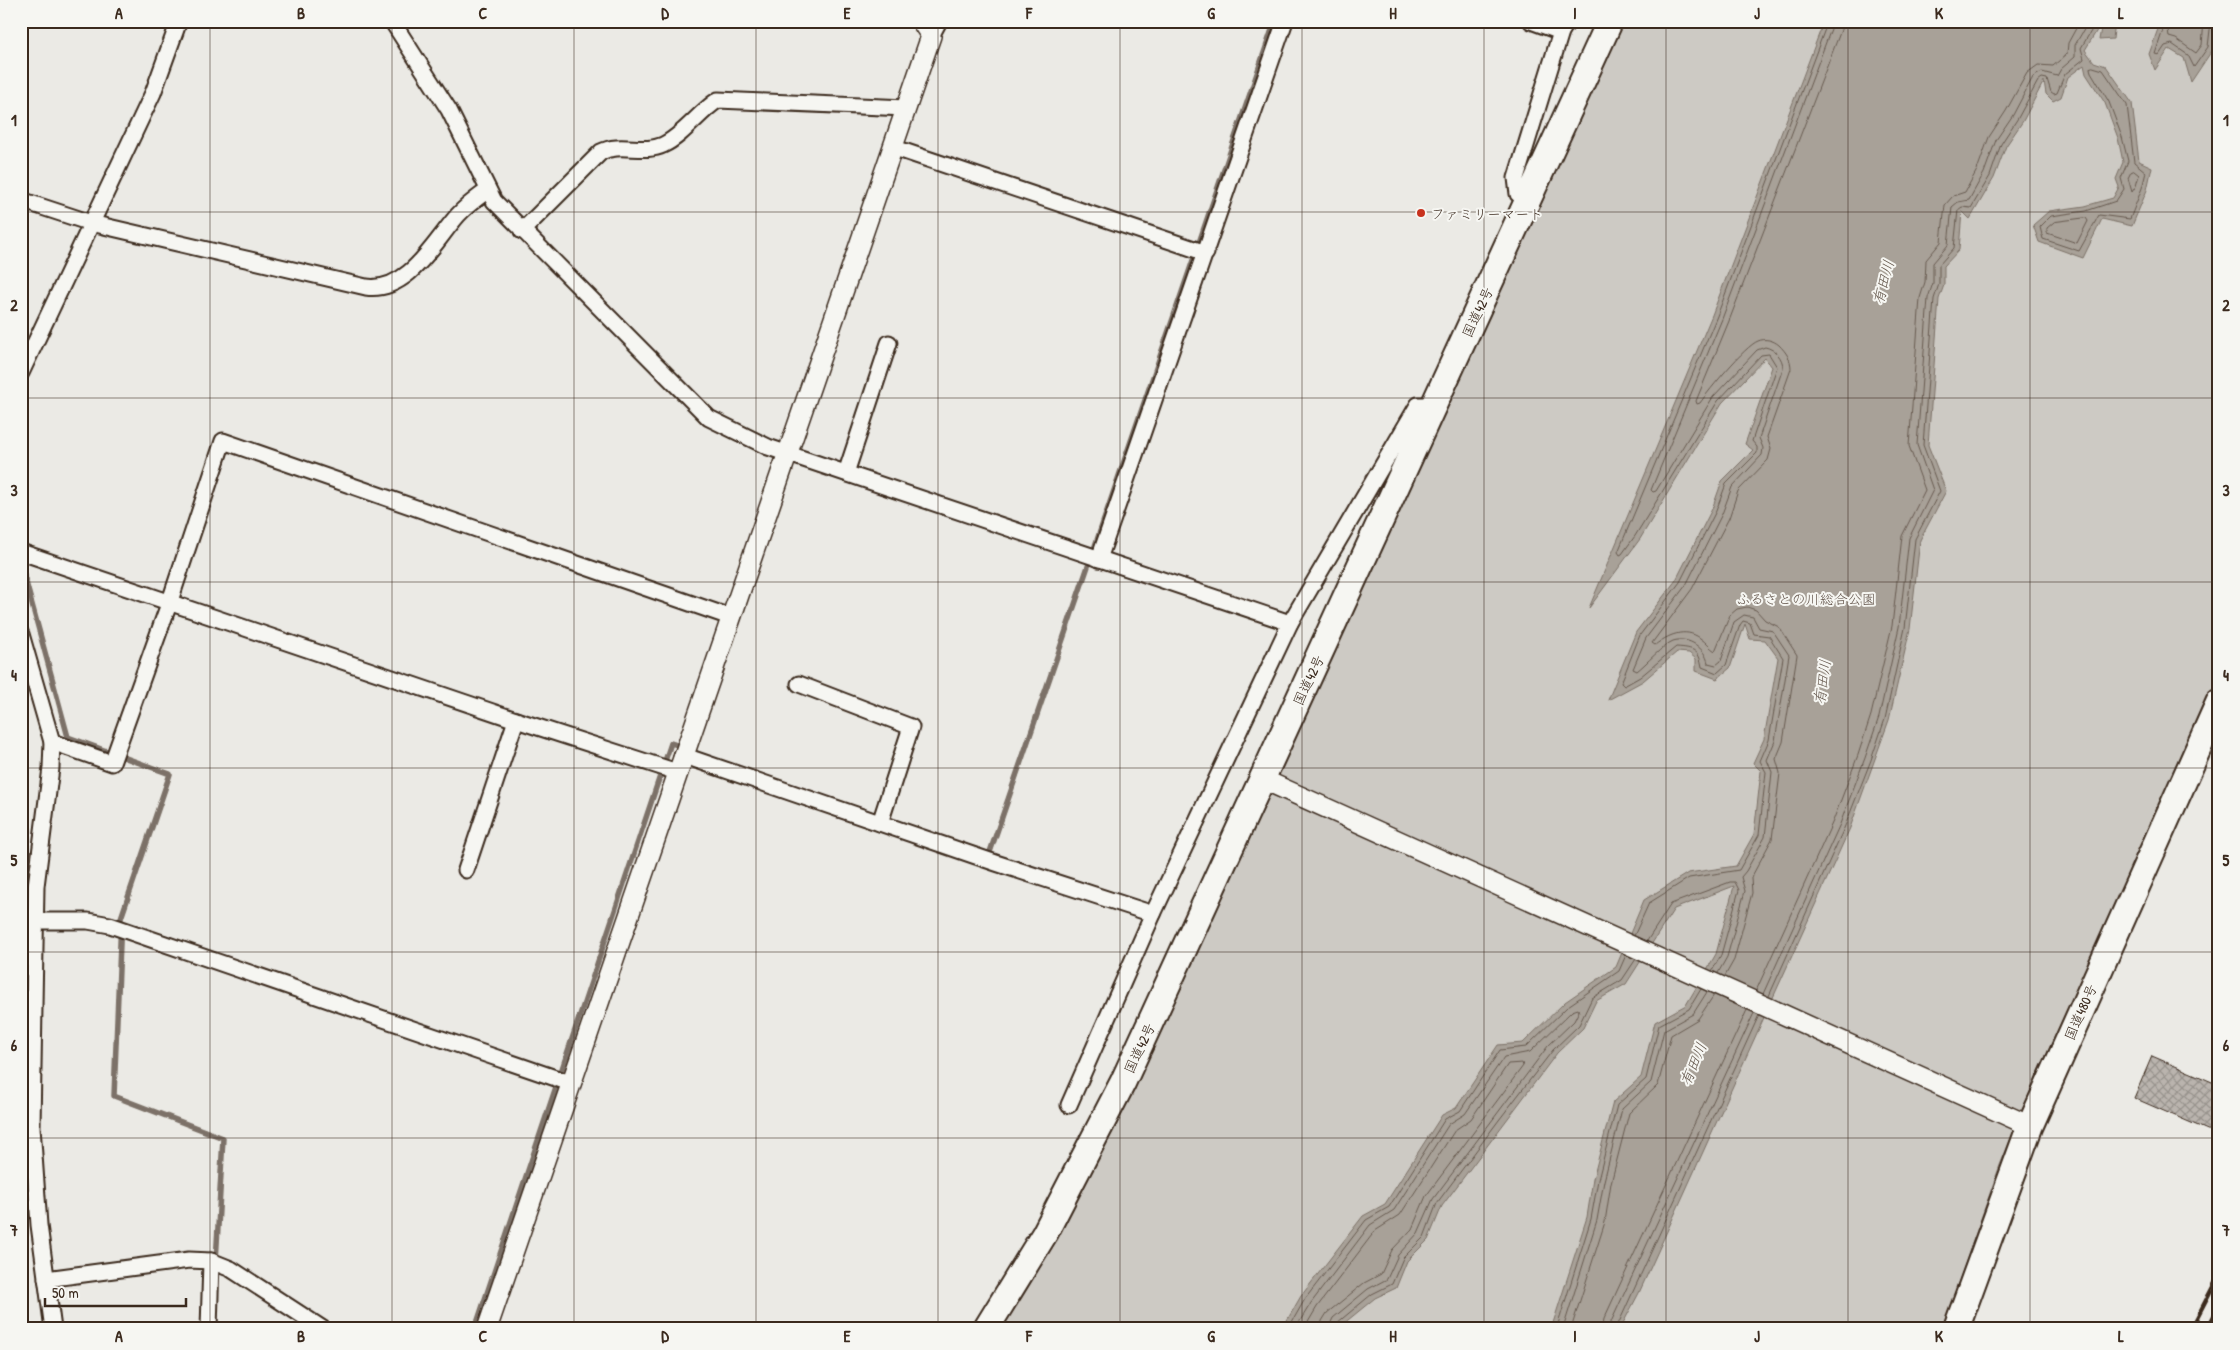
<svg xmlns="http://www.w3.org/2000/svg" width="2240" height="1350" viewBox="0 0 2240 1350" font-family="'Patrick Hand','Klee One',sans-serif">
<defs>
<pattern id="building-cross-hatch" width="8" height="8" patternUnits="userSpaceOnUse" patternTransform="scale(1.25)"><rect width="8" height="8" fill="#bab4ae"/><path d="M0 0l8 8M0 8l8-8" fill="none" stroke="#98938d"/></pattern>
</defs>
<rect width="100%" height="100%" fill="#ebeae5"/>
<filter id="ink" filterUnits="userSpaceOnUse"><feTurbulence type="fractalNoise" baseFrequency=".02" numOctaves="2"/><feDisplacementMap in="SourceGraphic" scale="10" xChannelSelector="R" yChannelSelector="G"/><feConvolveMatrix kernelMatrix="1 2 1 2 8 2 1 2 1" color-interpolation-filters="sRGB"/></filter>
<g filter="url(#ink)">
<polygon fill="#cdcac4" stroke="#847a71" points="1616,21 2219,21 2219,679 2037,1075 2000,1165 1942,1329 993,1329"/>
<g fill="#a8a198" stroke="#7c7167">
<polygon points="1824,21 2115,21 2113,39 2099,40 2102,22 2085,50 2094,62 2106,66 2132,103 2139,161 2152,167 2147,190 2132,226 2102,219 2083,258 2039,242 2033,225 2049,211 2085,206 2113,198 2119,187 2116,179 2123,162 2118,138 2105,103 2086,74 2084,65 2068,77 2061,97 2053,101 2046,94 2044,81 2023,121 2006,146 1994,178 1970,219 1962,211 1959,250 1944,266 1944,285 1939,299 1928,445 1946,491 1920,540 1910,629 1889,720 1850,828 1639,1293 1620,1329 1548,1329 1553,1323 1587,1217 1593,1179 1613,1102 1641,1077 1655,1022 1686,1005 1716,954 1734,886 1674,909 1626,984 1596,1001 1583,1028 1557,1053 1442,1206 1428,1240 1407,1261 1396,1288 1375,1298 1337,1329 1282,1329 1301,1296 1363,1216 1385,1204 1442,1115 1456,1108 1498,1045 1523,1043 1565,1002 1616,967 1644,900 1688,873 1736,866 1754,834 1761,771 1753,763 1764,739 1778,658 1765,640 1750,639 1745,624 1730,668 1717,679 1696,671 1696,659 1689,653 1677,652 1643,681 1608,700 1636,632 1676,580 1712,509 1722,481 1753,450 1745,444 1772,367 1765,358 1722,403 1640,539 1589,608 1712,315"/>
<polygon points="2155,21 2216,22 2213,49 2191,82 2184,58 2169,49 2155,70 2149,54 2158,29"/>
</g>
<g fill="none" stroke-linecap="round" stroke-linejoin="round">
<g stroke="#675a4f" stroke-width="1">
<polyline points="2161,21 2163,30 2155,54 2159,55 2165,46 2172,44 2188,55 2194,67 2208,47 2211,21"/>
<polyline points="2167,21 2169,37 2176,39 2196,53 2202,45 2204,21"/>
<polygon points="2093,67 2103,70 2127,105 2134,162 2146,172 2142,188 2130,219 2099,215 2079,251 2043,239 2040,227 2051,216 2086,211 2116,201 2124,189 2121,178 2128,161 2122,137 2109,102 2091,72 2090,68"/>
<polygon points="2134,171 2139,175 2136,186 2132,192 2128,178 2131,172"/>
<polygon points="2086,218 2088,221 2077,243 2047,233 2047,228 2054,222"/>
<path d="M1634,936L1649,903L1689,878L1739,870L1759,835L1766,772L1760,761L1769,740L1783,658L1769,636L1754,634L1750,623L1743,621L1740,625L1726,665L1717,673L1702,667C1699,650 1694,648 1676,647L1640,677L1624,686L1621,683L1640,635L1680,582L1716,511L1726,484L1757,453V447L1752,441L1777,367L1769,354L1761,355L1718,401L1635,536L1622,554L1620,555L1618,552L1717,316L1828,21"/>
<polyline points="1647,941 1671,904 1730,882 1735,882 1739,890 1721,955 1712,971"/>
<path d="M1718,973L1727,957L1745,891L1741,877L1746,871L1765,837L1772,772L1767,760L1775,741L1789,655L1773,631L1759,628L1753,617L1744,615L1734,622L1721,661L1716,665L1708,663C1705,648 1689,636 1673,641C1663,645 1646,664 1637,671L1633,669L1646,638L1686,585L1722,514L1732,487L1762,455L1763,448L1759,438L1783,368C1783,358 1775,349 1765,347L1757,350L1713,397L1656,491L1653,492L1651,490L1722,319L1834,21"/>
<path d="M1725,976L1734,960L1752,893L1751,878L1772,839L1780,773L1776,759L1783,742L1797,655L1779,627L1765,620L1756,610L1747,607L1737,609L1730,615L1715,651C1710,648 1706,642 1700,638C1685,627 1668,635 1655,645L1652,643L1692,589L1729,518L1738,491L1768,460L1771,449L1767,437L1791,369C1791,359 1786,352 1779,345C1773,340 1765,338 1758,341C1745,346 1709,390 1700,403L1697,404L1696,401L1729,321L1841,30L1842,21"/>
<polyline points="1756,991 1833,821 1858,755 1871,715 1892,626 1902,536 1925,490 1909,446 1920,298 1925,282 1926,260 1941,242 1945,205 1953,196 1965,192 1977,170 1989,137 2006,111 2027,73 2038,65 2053,66 2067,54 2068,43 2080,21"/>
<polyline points="1763,994 1840,824 1865,758 1879,717 1899,627 1909,538 1933,490 1917,445 1928,298 1933,283 1933,263 1948,245 1952,207 1958,202 1969,200 1984,173 1996,140 2013,115 2033,77 2042,72 2057,76 2061,69 2075,57 2075,45 2089,21"/>
<polyline points="1769,996 1845,826 1871,760 1885,719 1905,628 1915,539 1940,491 1923,445 1934,299 1939,284 1939,265 1954,248 1958,210 1962,207 1971,208 1990,176 2001,144 2018,118 2038,81 2042,78 2047,79 2051,92 2054,94 2057,93 2065,74 2084,59 2081,48 2097,21"/>
<polyline points="1288,1329 1305,1299 1366,1220 1389,1207 1445,1119 1460,1111 1500,1050 1526,1047 1568,1006 1619,971 1626,955"/>
<polyline points="1295,1329 1311,1303 1370,1225 1394,1210 1449,1124 1465,1114 1504,1057 1530,1052 1572,1011 1578,1009 1579,1011 1574,1021 1548,1046 1433,1199 1418,1233 1398,1255 1387,1279 1368,1289 1333,1318 1328,1329"/>
<polyline points="1304,1329 1317,1307 1375,1231 1400,1215 1455,1130 1471,1119 1508,1064 1522,1063 1523,1066 1426,1196 1412,1229 1392,1250 1381,1274 1364,1283 1327,1313 1322,1321 1321,1329"/>
<polyline points="1335,1329 1337,1323 1372,1294 1392,1284 1403,1258 1424,1237 1437,1203 1499,1120 1553,1050 1579,1025 1592,998 1622,980 1636,959"/>
<polyline points="1555,1329 1558,1324 1591,1219 1598,1180 1617,1105 1646,1079 1659,1025 1689,1009 1701,989"/>
<polyline points="1563,1329 1597,1220 1604,1181 1622,1109 1651,1082 1664,1030 1693,1014 1707,992"/>
<polyline points="1571,1329 1605,1222 1611,1183 1629,1113 1658,1085 1671,1035 1698,1019 1714,995"/>
<polyline points="1602,1329 1604,1319 1747,1010"/>
<polyline points="1610,1329 1611,1322 1754,1013"/>
<polyline points="1616,1329 1759,1015"/>
</g>
<g stroke="#7c7167" stroke-width="5.5">
<polyline points="21,564 68,737 170,774 121,918 114,1096 223,1138 216,1262"/>
<polyline points="984,854 989,855 1275,21"/>
<polyline points="475,1329 671,743 683,747"/>
</g>
</g>
<polygon fill="url(#building-cross-hatch)" stroke="#3b2a1e" points="2152,1056 2219,1085 2219,1135 2134,1098"/>
<g fill="none" stroke-linecap="round" stroke-linejoin="round">
<g stroke="#3b2a1e" stroke-width="19">
<g id="minor">
<polyline points="392,21 449,110 494,201 709,418 768,447 1290,623"/>
<polyline points="1531,21 1561,32"/>
<polyline points="931,36 939,21"/>
<polyline points="892,147 1206,253"/>
<path d="M21,200L91,223L366,287C408,293 434,242 458,215C467,205 477,198 488,190"/>
<polyline points="1528,202 1518,194 1516,178 1561,32 1568,21"/>
<path d="M522,231L601,152C620,142 644,154 663,145C684,135 699,112 718,100L906,108"/>
<polyline points="21,373 153,93 179,21"/>
<polyline points="846,473 889,343"/>
<polyline points="21,552 516,720 677,772"/>
<polyline points="1099,559 1285,21"/>
<polyline points="21,634 52,742 51,768 36,886 32,1127 39,1225 53,1329"/>
<polyline points="799,684 911,727 880,823"/>
<polyline points="52,742 112,763 170,601 223,441 730,617"/>
<polyline points="682,755 996,863 1153,914"/>
<polyline points="466,870 516,720"/>
<polyline points="35,921 88,921 110,925 570,1083"/>
<polyline points="1069,1105 1153,914 1290,623 1418,405 1434,405"/>
<polyline points="46,1279 189,1260 211,1261 231,1269 323,1329"/>
<polyline points="209,1329 211,1261"/>
</g>
</g>
<g stroke="#3b2a1e" stroke-width="22">
<g id="tertiary">
<polyline points="1262,779 2030,1126"/>
<polyline points="487,1329 931,36 921,21"/>
</g>
</g>
<g stroke="#3b2a1e" stroke-width="29">
<g id="trunk">
<polyline points="986,1329 1045,1233 1123,1082 1610,21"/>
<polyline points="1956,1329 2030,1126 2219,702"/>
</g>
</g>
<use href="#minor" stroke="#f6f6f2" stroke-width="15"/>
<use href="#tertiary" stroke="#f6f6f2" stroke-width="19"/>
<use href="#trunk" stroke="#f6f6f2" stroke-width="25"/>
<g stroke="#3b2a1e" stroke-width="4">
<polyline points="2191,1329 2219,1275"/>
<polyline points="2207,1329 2219,1306"/>
</g>
</g>
</g>
<path fill="none" stroke="#3b2a1e" stroke-width="1" stroke-opacity="0.55" d="M210,21V1329M392,21V1329M574,21V1329M756,21V1329M938,21V1329M1120,21V1329M1302,21V1329M1484,21V1329M1666,21V1329M1848,21V1329M2030,21V1329M21,212H2219M21,398H2219M21,582H2219M21,768H2219M21,952H2219M21,1138H2219"/>
<circle fill="#c8321e" stroke="#f6f6f2" stroke-width="2" cx="1421" cy="213" r="5"/>
<g text-anchor="middle" dominant-baseline="central" stroke-width="4" stroke-linejoin="round" paint-order="stroke">
<g font-size="14" fill="#3b2a1e" stroke="#f6f6f2" text-anchor="start">
<text x="1431" y="213">ファミリーマート</text>
</g>
<g font-size="14" fill="#3b2a1e" stroke="#f6f6f2">
<text transform="translate(1477 312) rotate(-65)">国道42号</text>
<text transform="translate(1308 680) rotate(-65)">国道42号</text>
<text transform="translate(2080 1012) rotate(-66)">国道480号</text>
<text transform="translate(1139 1048) rotate(-65)">国道42号</text>
</g>
<g font-size="14" fill="#605248" stroke="#f6f6f2">
<text x="1806" y="598">ふるさとの川総合公園</text>
</g>
<g font-size="15" font-style="italic" fill="#615449" stroke="#f6f6f2">
<text transform="translate(1883 282) rotate(-75)">有田川</text>
<text transform="translate(1822 682) rotate(-82)">有田川</text>
<text transform="translate(1693 1064) rotate(-67)">有田川</text>
</g>
</g>
<rect width="2240" height="1350" fill="none" stroke="#f6f6f2" stroke-width="55"/>
<path d="M45 1298v8h141v-8" fill="none" stroke="#3b2a1e" stroke-width="2.5"/>
<text x="52" y="1298" font-size="15" fill="#3b2a1e" stroke="#f6f6f2" stroke-width="4" paint-order="stroke">50 m</text>
<rect x="28" y="28" width="2184" height="1294" fill="none" stroke="#3b2a1e" stroke-width="2"/>
<g font-size="16" text-anchor="middle" font-weight="bold" fill="#3b2a1e">
<text x="119" y="19">A</text>
<text x="301" y="19">B</text>
<text x="483" y="19">C</text>
<text x="665" y="19">D</text>
<text x="847" y="19">E</text>
<text x="1029" y="19">F</text>
<text x="1211" y="19">G</text>
<text x="1393" y="19">H</text>
<text x="1575" y="19">I</text>
<text x="1757" y="19">J</text>
<text x="1939" y="19">K</text>
<text x="2121" y="19">L</text>
<text x="14" y="126">1</text>
<text x="2226" y="126">1</text>
<text x="14" y="311">2</text>
<text x="2226" y="311">2</text>
<text x="14" y="496">3</text>
<text x="2226" y="496">3</text>
<text x="14" y="681">4</text>
<text x="2226" y="681">4</text>
<text x="14" y="866">5</text>
<text x="2226" y="866">5</text>
<text x="14" y="1051">6</text>
<text x="2226" y="1051">6</text>
<text x="14" y="1236">7</text>
<text x="2226" y="1236">7</text>
<text x="119" y="1342">A</text>
<text x="301" y="1342">B</text>
<text x="483" y="1342">C</text>
<text x="665" y="1342">D</text>
<text x="847" y="1342">E</text>
<text x="1029" y="1342">F</text>
<text x="1211" y="1342">G</text>
<text x="1393" y="1342">H</text>
<text x="1575" y="1342">I</text>
<text x="1757" y="1342">J</text>
<text x="1939" y="1342">K</text>
<text x="2121" y="1342">L</text>
</g>
</svg>
